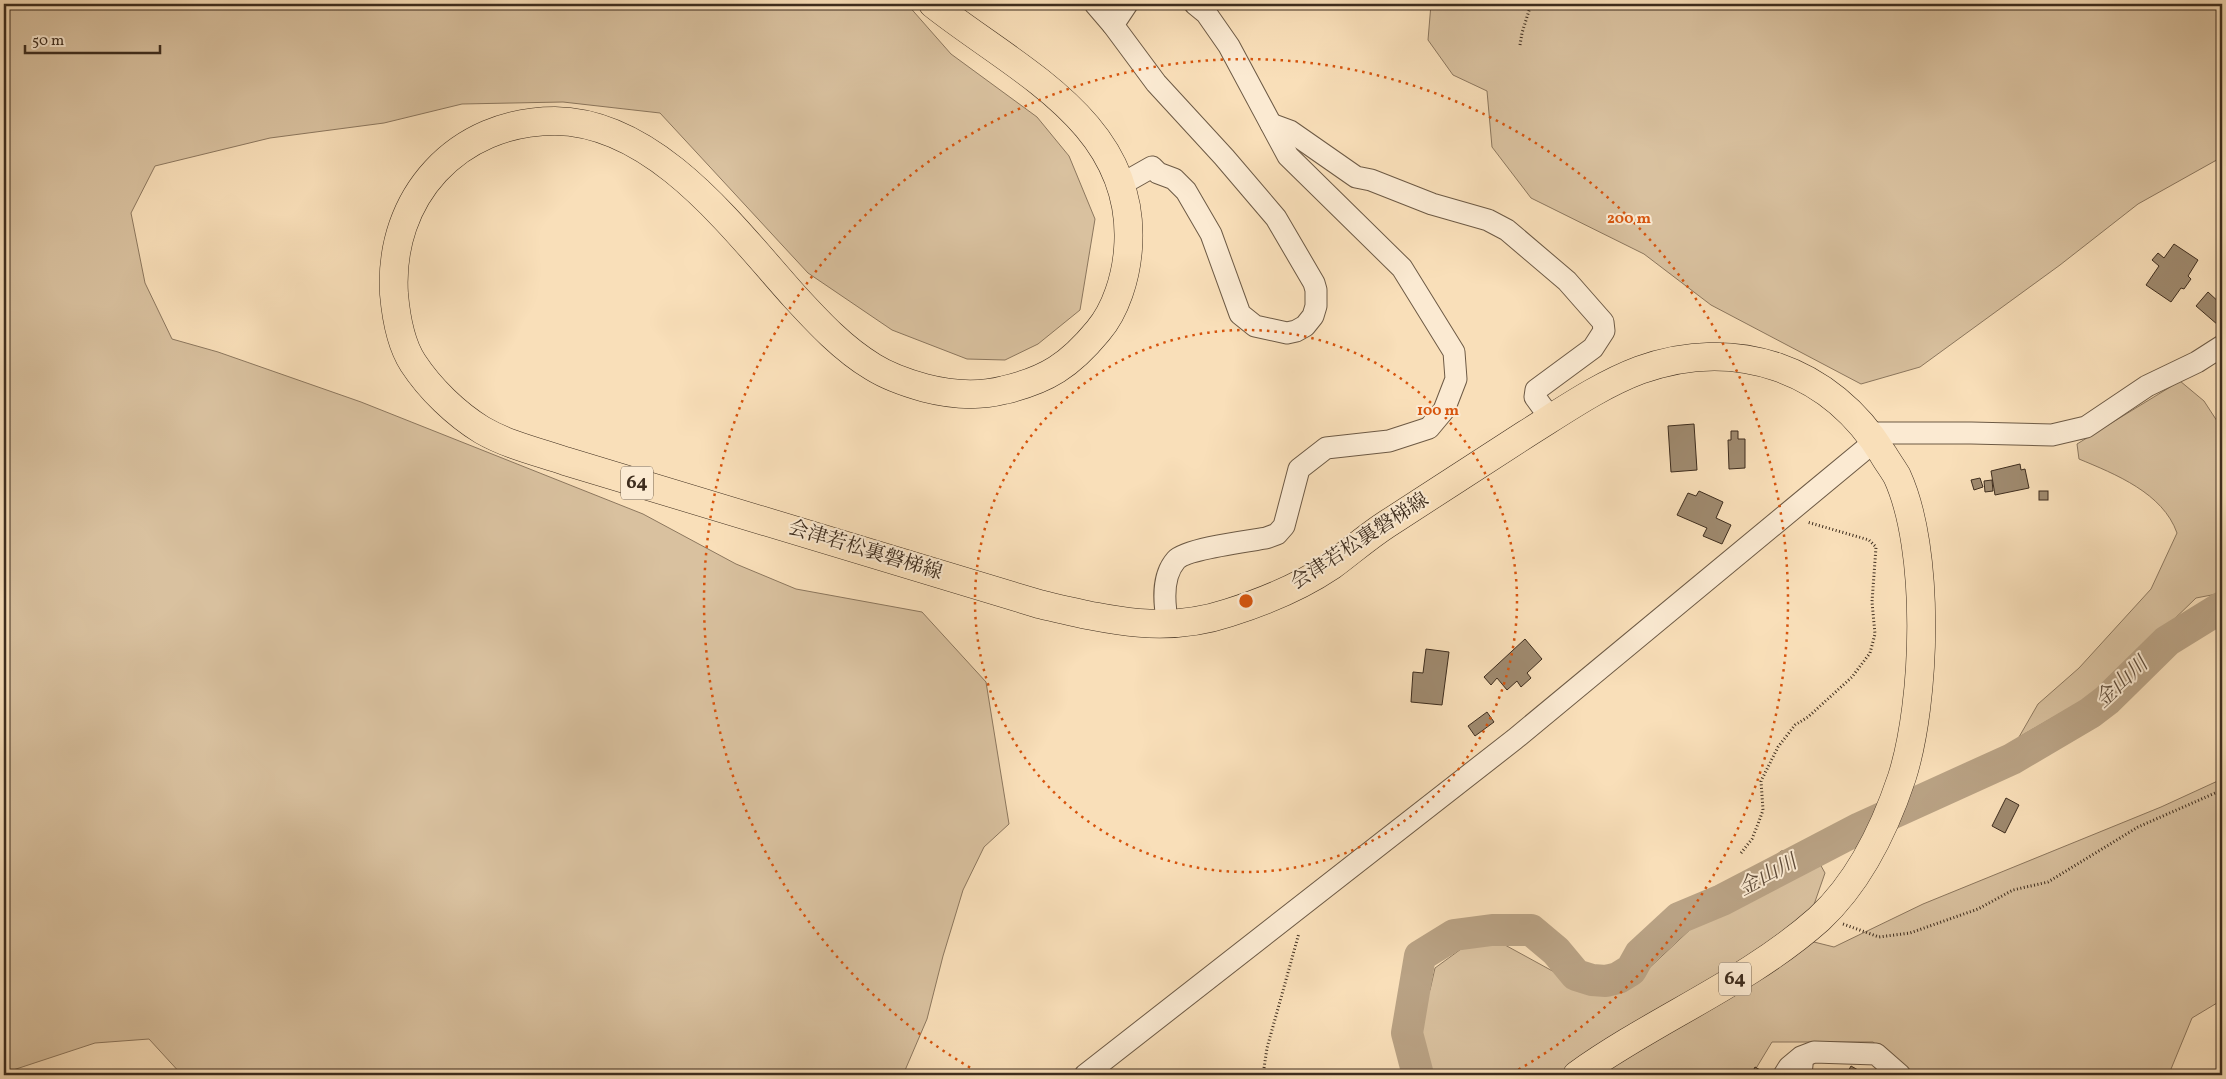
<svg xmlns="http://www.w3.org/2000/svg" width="2226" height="1079" viewBox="0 0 2226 1079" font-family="Vollkorn,'Noto Serif JP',serif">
<rect width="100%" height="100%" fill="#f9dfb9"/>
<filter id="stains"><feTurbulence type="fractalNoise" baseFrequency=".004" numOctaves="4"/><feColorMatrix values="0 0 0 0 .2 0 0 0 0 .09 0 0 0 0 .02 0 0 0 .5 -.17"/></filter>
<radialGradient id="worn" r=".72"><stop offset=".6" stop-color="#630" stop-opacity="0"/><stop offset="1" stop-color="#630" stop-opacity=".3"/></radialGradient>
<g fill="#d9c19f" stroke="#8c775e">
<polygon points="4,4 907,4 951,54 1037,117 1069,156 1095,219 1080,310 1038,344 1005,360 967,359 892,330 808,273 660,113 563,102 462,104 384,123 270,138 155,166 131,213 145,283 172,339 218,352 361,402 643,514 736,564 796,589 922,612 986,682 1009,824 984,847 963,890 943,956 927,1019 903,1075 182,1075 149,1039 95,1043 4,1073"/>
<polygon points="1431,4 2222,4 2222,157 2138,204 2060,265 1920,367 1861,384 1711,305 1644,254 1531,198 1492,147 1487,91 1453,75 1428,40"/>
<path d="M2180,381L2204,401L2219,424L2222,425V593L2196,598L2101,690L2019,737L2038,704L2079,668L2151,589L2177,533C2163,493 2115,474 2079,459L2077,444Z"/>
<polygon points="2222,779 2222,1000 2192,1018 2171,1069 2173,1075 1914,1075 1873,1042 1772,1042 1752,1075 1429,1075 1418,1053 1418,1005 1430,990 1435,968 1461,949 1488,944 1505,945 1558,974 1602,988 1646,971 1696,924 1730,898 1781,851 1800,849 1820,864 1825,873 1802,939 1834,947 1923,904 2161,807"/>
</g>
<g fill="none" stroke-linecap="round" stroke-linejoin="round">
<polyline stroke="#b9a284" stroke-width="32" points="1418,1075 1407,1033 1420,956 1454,935 1492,930 1531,930 1556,951 1576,975 1592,980 1606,981 1618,978 1631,970 1640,954 1679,918 1722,900 1860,828 2012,759 2090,713 2107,700 2167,641 2222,607"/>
</g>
<g fill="#9f8a6f" stroke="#3e2d1e">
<polygon points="2174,244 2198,260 2188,276 2191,279 2184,289 2181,288 2171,302 2146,285 2159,266 2152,260 2158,253 2164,258"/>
<polygon points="2208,292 2222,305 2222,320 2218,325 2196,306"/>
<polygon points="1694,424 1697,470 1671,472 1668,426"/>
<polygon points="1731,431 1738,431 1738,439 1745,439 1745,468 1729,469 1728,440 1731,440"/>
<polygon points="2020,464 2021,470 2025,469 2029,488 1995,495 1991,471"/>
<polygon points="1980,478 1983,487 1974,490 1971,480"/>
<polygon points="1992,480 1993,491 1985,492 1984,481"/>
<polygon points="1699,491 1723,502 1716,518 1731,525 1722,544 1703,536 1707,528 1677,515 1688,493 1696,496"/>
<rect x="2039" y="491" width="9" height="9"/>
<polygon points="1525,639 1542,659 1527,673 1531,678 1521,687 1517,681 1507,690 1497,678 1491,685 1484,677"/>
<polygon points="1426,649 1449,652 1442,705 1411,702 1413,672 1423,673"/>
<polygon points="1487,712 1494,722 1475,736 1468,726"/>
<polygon points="2006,798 2019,805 2005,833 1992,826"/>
<polygon points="1851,1066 1858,1070 1855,1075 1846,1075"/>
<polygon points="1755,1067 1762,1071 1759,1075 1751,1075"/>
</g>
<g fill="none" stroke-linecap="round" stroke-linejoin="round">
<g stroke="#6d5a45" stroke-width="13">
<polyline id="service" points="1806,1075 1808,1055"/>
</g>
<g stroke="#6d5a45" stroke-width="23">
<g id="minor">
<polyline points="1095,4 1113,25"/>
<polyline points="1271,124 1290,131 1356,177 1371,180 1432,204 1488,220 1507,230 1567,281 1603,322 1604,331 1593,348 1536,390 1535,397 1551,419"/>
<polyline points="1122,184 1152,167 1158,173 1174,179 1186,191 1211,234 1240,314 1255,326 1287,333 1296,331 1305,326 1313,316 1316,306 1316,290 1314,283 1276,218 1224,157 1156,83 1113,25 1127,4"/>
<polyline points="1869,433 1971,433 2052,435 2086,427 2147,386 2197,362 2222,346"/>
<path d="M1168,624C1164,604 1161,577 1176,560C1186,549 1248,541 1266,538L1277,534L1284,526L1299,469L1326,448L1389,441L1429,428L1444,410L1456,379L1454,352L1402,268L1288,156L1229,46L1206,13L1195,4"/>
<polyline points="1085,1075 1515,739 1875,441"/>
<polyline points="1784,1075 1789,1067 1801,1057 1814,1052 1876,1054 1900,1075"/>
</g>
</g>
<g stroke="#3e2d1e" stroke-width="29">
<path id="primary" d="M933,4C1016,70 1138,123 1128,249C1126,277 1116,310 1098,331C1070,365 1047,380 1004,390C977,397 952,395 925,388C907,383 889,377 873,367C843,349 818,322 795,297C733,228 656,122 555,121C457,121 388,197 394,294C396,317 400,343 413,363C430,389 456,414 482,430C508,445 538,452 565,461L1039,604C1104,619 1162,635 1228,613C1263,602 1300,587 1331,566C1350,552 1367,537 1387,524C1433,494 1480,464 1526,434C1563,411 1600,385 1640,370C1735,336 1830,368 1883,454C1887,461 1893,469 1897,476C1931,550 1926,701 1902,777C1885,828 1859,882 1819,919C1747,983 1655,1019 1577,1075"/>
</g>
<g stroke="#3e2d1e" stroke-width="3" stroke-dasharray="1 2.5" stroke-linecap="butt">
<polyline points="1520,45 1522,33 1531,4"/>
<polyline points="1741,853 1752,839 1758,824 1763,810 1761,781 1778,747 1795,725 1808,717 1852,677 1870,653 1875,634 1872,602 1876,547 1869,540 1807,522"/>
<polyline points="1843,924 1879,937 1910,933 1978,909 2013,890 2048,882 2138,827 2222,790"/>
<polyline points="1263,1075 1267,1048 1299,933"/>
</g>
<use href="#service" stroke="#fbead2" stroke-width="11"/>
<use href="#minor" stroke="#fbead2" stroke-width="21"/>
<use href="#primary" stroke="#f9dfb9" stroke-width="28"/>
</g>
<g fill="none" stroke="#d7550e" stroke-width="2.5" stroke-dasharray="2.5 5">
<circle cx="1246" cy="601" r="271"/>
<path d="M983 1075A542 542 0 1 1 1509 1075"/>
</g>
<g text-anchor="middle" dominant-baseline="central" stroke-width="4" stroke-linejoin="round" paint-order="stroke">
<g fill="#fbead2" stroke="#776654" stroke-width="1">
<rect x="621" y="466.5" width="32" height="33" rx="4"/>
<rect x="1719" y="962.5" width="32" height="33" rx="4"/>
</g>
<g font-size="19" font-weight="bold" fill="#3e2d1e">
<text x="637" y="483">64</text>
<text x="1735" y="979">64</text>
</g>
<g font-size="20" fill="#3e2d1e" stroke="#fbead2">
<text transform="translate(1360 542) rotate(-33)">会津若松裏磐梯線</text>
<text transform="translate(865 551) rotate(17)">会津若松裏磐梯線</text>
</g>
<g font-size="21" font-style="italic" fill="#5d4a38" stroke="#fbead2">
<text transform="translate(2122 683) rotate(-43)">金山川</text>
<text transform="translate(1768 876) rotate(-28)">金山川</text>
</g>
</g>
<circle cx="1246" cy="601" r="8" fill="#d7550e" stroke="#fbead2" stroke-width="2.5"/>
<g font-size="15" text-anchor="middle" font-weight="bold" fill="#d7550e" stroke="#fbead2" stroke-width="4" stroke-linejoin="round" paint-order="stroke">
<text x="1629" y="223">200 m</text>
<text x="1438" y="415">100 m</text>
</g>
<rect width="2226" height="1079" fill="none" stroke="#f9dfb9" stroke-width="20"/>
<rect x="5" y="5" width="2216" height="1069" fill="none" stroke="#3e2d1e" stroke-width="2.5"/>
<rect x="10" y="10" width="2206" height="1059" fill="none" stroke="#3e2d1e"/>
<path d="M25 45v8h135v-8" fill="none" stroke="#3e2d1e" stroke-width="2.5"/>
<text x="32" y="45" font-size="15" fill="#3e2d1e" stroke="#fbead2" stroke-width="4" paint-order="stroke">50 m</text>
<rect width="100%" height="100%" filter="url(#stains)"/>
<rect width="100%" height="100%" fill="url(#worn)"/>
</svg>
